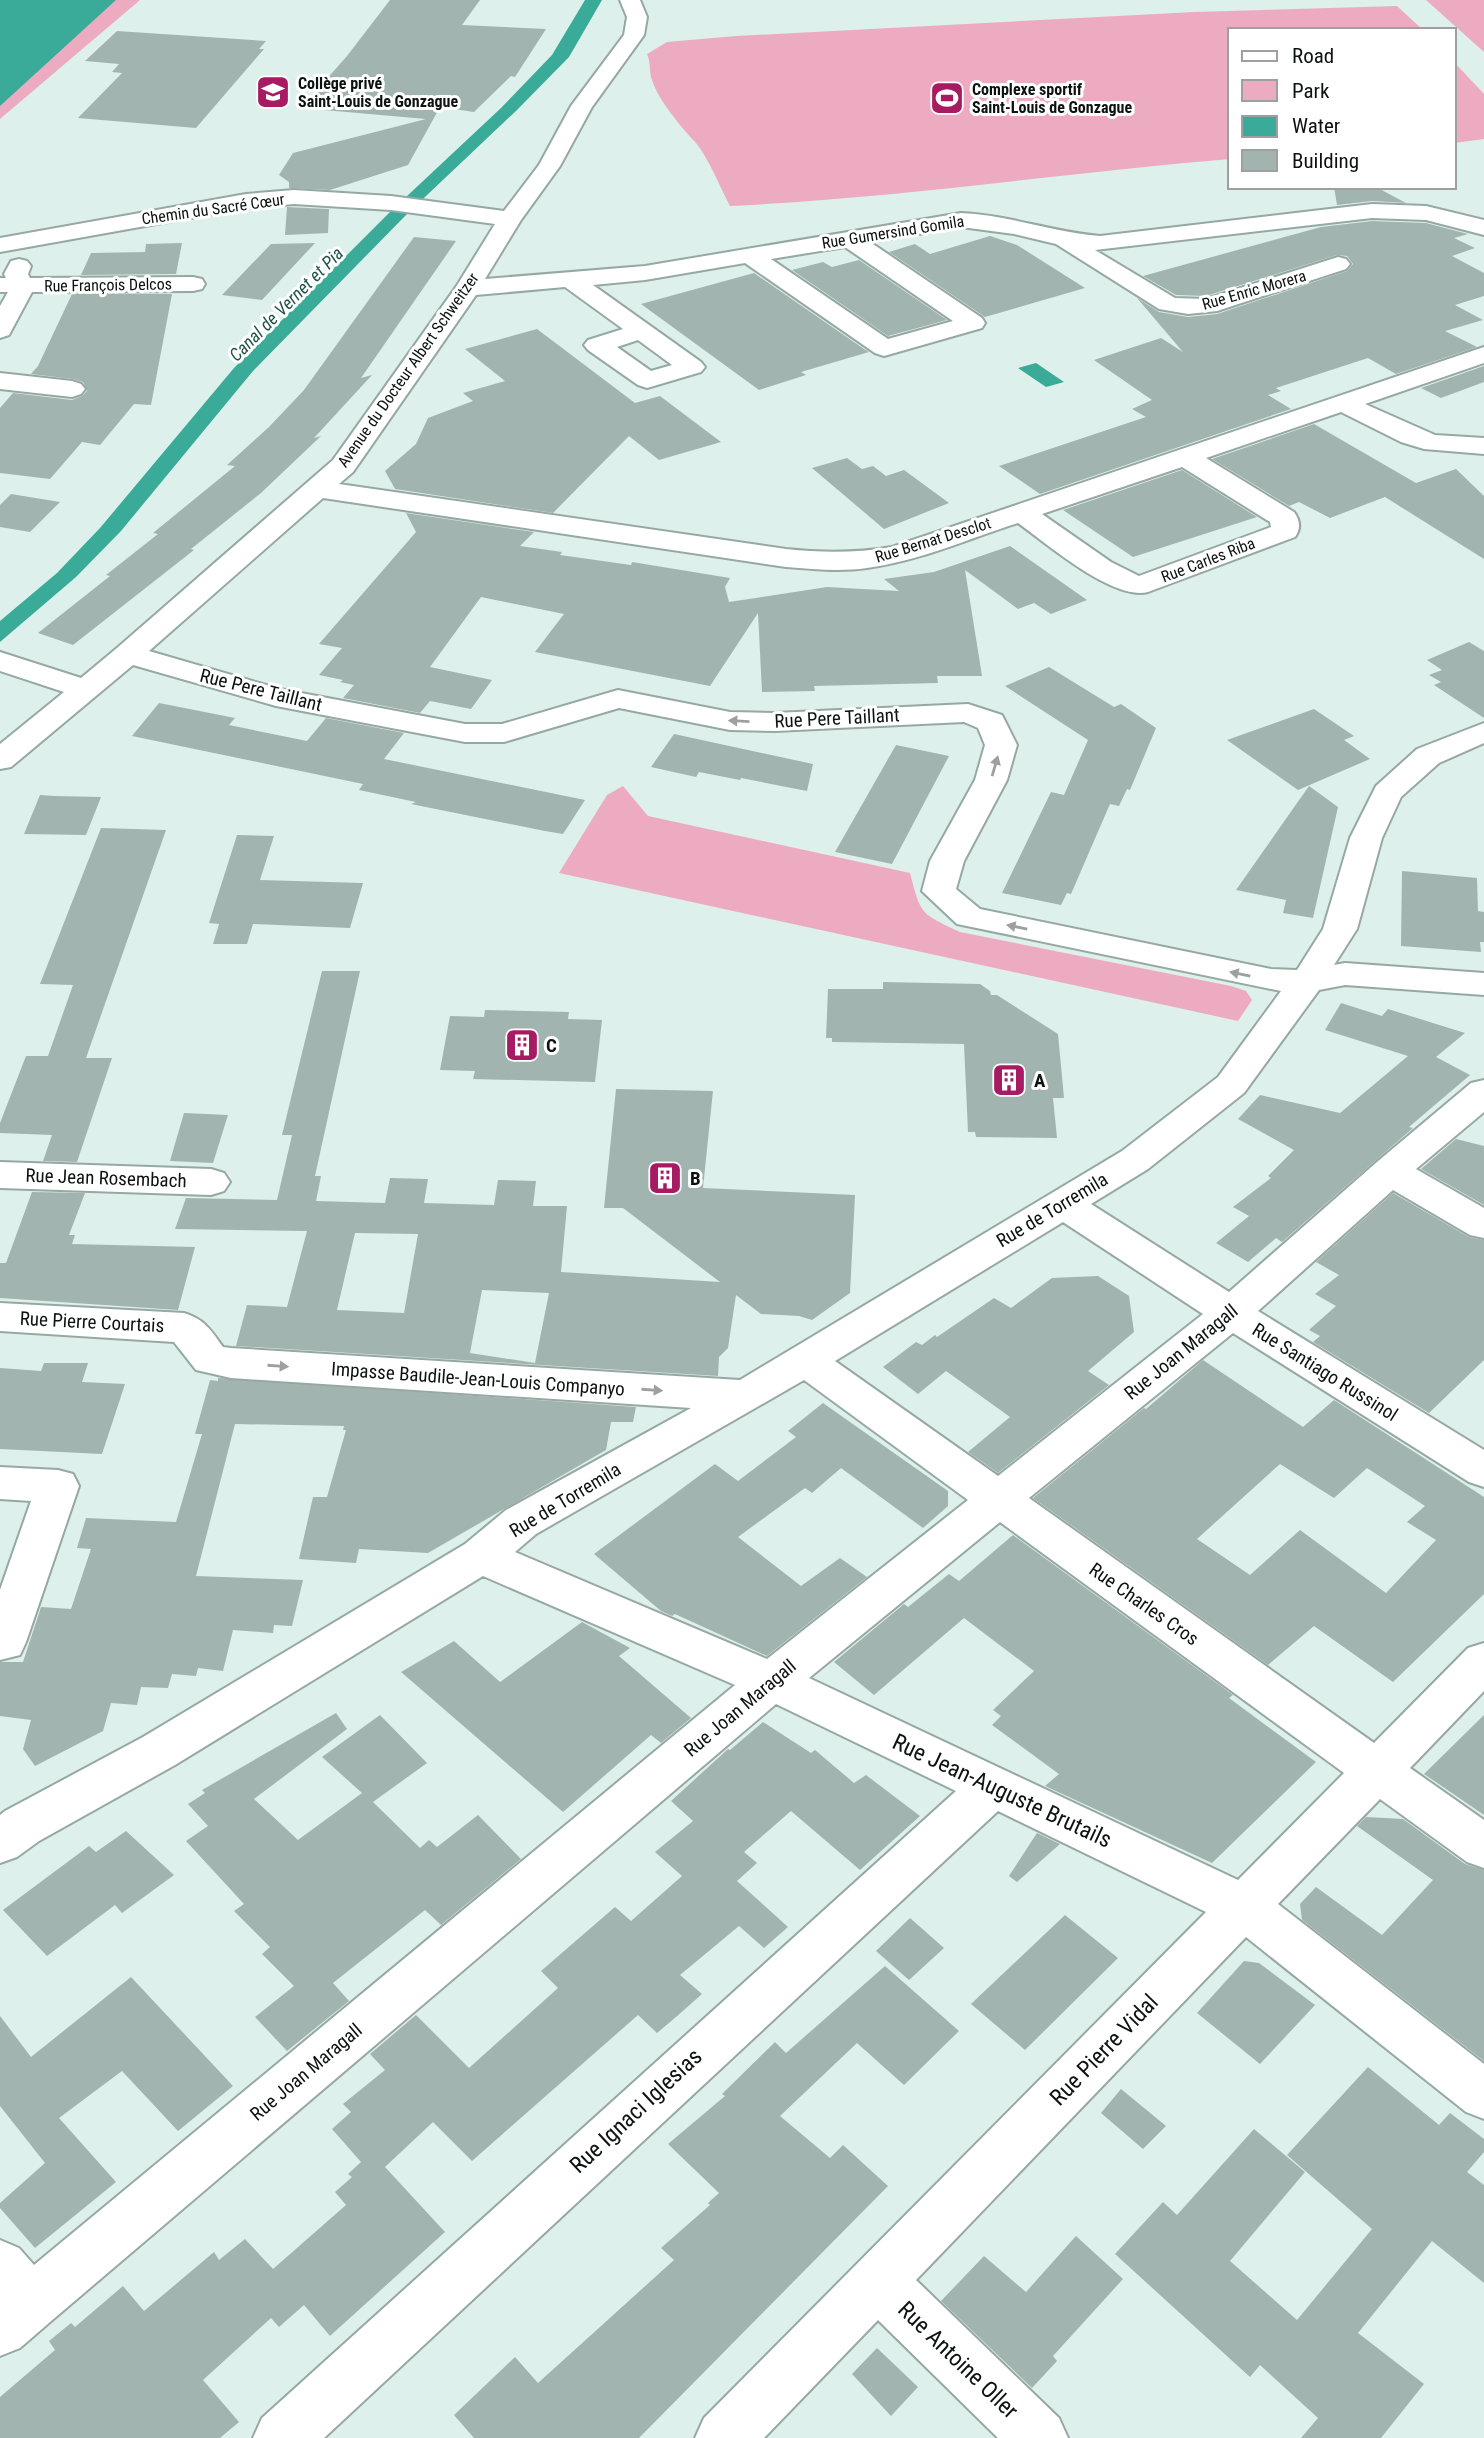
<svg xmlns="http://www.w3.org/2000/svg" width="1484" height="2438" viewBox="0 0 1484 2438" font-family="'Roboto Condensed',sans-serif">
<rect width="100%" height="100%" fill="#ddf0eb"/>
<g fill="#edabc2">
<polygon points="0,0 140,0 0,119"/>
<polygon points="1426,0 1484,0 1484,52"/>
<path d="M1397,6L1423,30H1230V159C1063,173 898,198 730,206C720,187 709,159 696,143C682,128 658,100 652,80C649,72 651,63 647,54L667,42L736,36L1194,12Z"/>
<polygon points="1454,62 1484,94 1484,139 1454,143"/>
<path d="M623,786L648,816L910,873C921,915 920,913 960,932L1231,986L1246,991L1252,1000L1238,1021L559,873L607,795Z"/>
</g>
<g fill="#3aab98">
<polygon points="0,0 116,0 0,106"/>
<polygon points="585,0 602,0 569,57 517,110 407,214 253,371 121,531 76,577 0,642 0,621 57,573 100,528 234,368 390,212 501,108 552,55"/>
<polygon points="1036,363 1064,382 1046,387 1018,368"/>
</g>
<g fill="#a2b4b0" fill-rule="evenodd">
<polygon points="390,0 480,0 462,25 546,29 515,77 511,76 474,112 440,107 408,165 330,190 289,188 289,182 279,175 293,153 426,119 301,108 347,56"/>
<polygon points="117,31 266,41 259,49 264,49 196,128 78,118 122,73 112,72 119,64 85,61"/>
<polygon points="1334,187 1376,187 1406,203 1372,201 1337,205"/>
<polygon points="287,207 329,209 328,233 285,235"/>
<polygon points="1372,221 1426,223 1468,234 1454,238 1475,248 1452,256 1484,273 1484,296 1455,305 1483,320 1445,331 1477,347 1396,374 1368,358 1276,388 1281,391 1268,395 1291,409 1040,494 999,466 1146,417 1132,409 1152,400 1094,360 1161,338 1183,352 1137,298 1159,312 1188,317 1217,314 1347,271 1353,264 1347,256 1337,255 1206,296 1176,295 1143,276 1321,227"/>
<polygon points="990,236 1017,245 1085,288 985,317 889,252 915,244 930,254"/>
<polygon points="414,237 456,241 361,378 372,375 314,438 321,436 261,493 191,549 194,550 73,645 38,633 110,576 106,575 158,534 153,533 235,466 227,465 269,427 304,390"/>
<polygon points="182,243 176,274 81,275 91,253 145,252 146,244"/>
<polygon points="315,243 262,300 222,295 271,244"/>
<polygon points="859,260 947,320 888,336 792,270 823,262 832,267"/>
<polygon points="754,273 864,349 869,352 801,372 806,375 759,390 641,304"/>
<polygon points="72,294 172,294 151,405 134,404 100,445 82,442 50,479 0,473 0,408 13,393 72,400 82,396 87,391 83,382 73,379 31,374 38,366"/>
<polygon points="537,329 635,403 660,396 721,442 659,460 629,436 553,513 395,489 385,471 416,444 428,418 473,401 463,393 505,381 465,349"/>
<polygon points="1484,366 1484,382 1441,398 1421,388"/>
<polygon points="1314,424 1416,483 1456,469 1484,496 1484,559 1385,497 1330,518 1299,502 1289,506 1212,459"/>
<polygon points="847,458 862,469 873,466 886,476 904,470 949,503 884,529 812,468"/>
<polygon points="1182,470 1257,517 1133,557 1063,510"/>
<polygon points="11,494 60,502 30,532 0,527 0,505"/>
<polygon points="406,513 534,532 520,546 562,552 560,555 631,565 632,562 730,578 725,587 729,602 827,587 899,591 884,579 934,572 1010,546 1087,600 1051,614 1034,603 1018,609 965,570 982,676 937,676 938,683 814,686 815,691 762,692 758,613 710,686 535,652 564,614 481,597 430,667 492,680 471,709 430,701 420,713 343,698 354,685 340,682 343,680 319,675 342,648 319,644 416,532"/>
<polygon points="1469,642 1484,651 1484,718 1434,685 1441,682 1429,675 1442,670 1427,660"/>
<polygon points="1049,667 1114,707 1121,704 1156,728 1130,790 1127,789 1119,806 1110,804 1071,894 1067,893 1061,905 1002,893 1051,792 1064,795 1088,740 1005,686"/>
<polygon points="159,703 235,718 229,725 307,741 326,718 404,733 384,759 585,800 563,834 545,831 411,804 416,802 359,790 363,784 132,736"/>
<polygon points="1314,709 1354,736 1344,740 1370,759 1298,790 1227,740"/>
<polygon points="674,734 813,764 807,791 741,778 740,780 699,772 696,777 651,767"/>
<polygon points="896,745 949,756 892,864 835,852"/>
<polygon points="1309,786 1338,807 1313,918 1283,913 1286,900 1236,890"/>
<polygon points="40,795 55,796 101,797 86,835 24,834"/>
<polygon points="101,828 166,830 86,1058 112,1058 77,1162 43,1161 52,1135 0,1133 0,1123 26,1056 48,1056 73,985 40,984"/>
<polygon points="237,835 274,836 260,880 363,883 350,928 253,924 247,944 213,944 219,924 209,923"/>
<polygon points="1402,871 1477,878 1478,911 1484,912 1484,942 1480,942 1481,952 1401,946"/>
<path d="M322,971H360L315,1176H321L316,1201L385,1203L390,1178L428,1179L424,1203L494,1205L498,1180L536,1181L533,1206H567L561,1272L720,1282L623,1208H604L616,1089L713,1091L703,1188L855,1195L850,1293L812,1320L799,1316L761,1314L736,1295L728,1348L719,1357L718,1376L236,1346L247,1305L287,1307L307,1231L175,1229L186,1198L277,1200L292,1135H282ZM355,1233L418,1234L404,1313L337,1310ZM482,1290L549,1293L535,1363L470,1353Z"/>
<polygon points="883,982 980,984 990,991 991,995 997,995 1058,1034 1064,1098 1053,1098 1057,1138 976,1137 975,1132 968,1132 964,1044 832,1042 832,1038 826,1038 828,989 883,989"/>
<polygon points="1341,1003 1382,1016 1388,1009 1465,1033 1436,1057 1470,1075 1409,1127 1413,1128 1282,1242 1276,1238 1248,1262 1216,1243 1249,1216 1233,1207 1271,1178 1268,1176 1294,1150 1238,1119 1260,1095 1340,1113 1408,1056 1325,1030"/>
<polygon points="485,1010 569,1012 568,1019 602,1020 595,1082 473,1079 475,1071 440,1070 450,1016 484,1017"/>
<polygon points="184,1113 228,1115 213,1163 170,1161"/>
<polygon points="1456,1139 1484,1146 1484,1205 1421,1169"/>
<polygon points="32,1192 85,1193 69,1235 75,1235 72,1244 195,1247 178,1310 0,1298 0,1263 6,1263"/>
<polygon points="1393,1193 1469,1237 1484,1240 1484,1360 1429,1413 1313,1342 1320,1336 1309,1330 1336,1306 1315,1294 1339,1275 1316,1262"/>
<polygon points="1098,1276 1129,1296 1134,1332 1088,1371 1109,1385 998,1473 968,1452 1010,1417 946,1371 918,1394 883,1367 916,1342 922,1345 935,1335 937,1337 994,1298 1011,1308 1052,1278"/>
<path d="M1203,1360L1303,1427L1334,1400L1484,1497V1594L1393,1682L1314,1626L1268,1665L1033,1498L1144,1408L1146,1409ZM1280,1464L1334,1498L1367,1468L1425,1506L1407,1522L1436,1540L1386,1593L1300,1530L1250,1575L1197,1539Z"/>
<polygon points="44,1363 88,1363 82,1382 125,1384 102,1454 0,1449 0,1368 41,1371"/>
<polygon points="218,1378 636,1407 633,1422 611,1422 606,1450 428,1553 359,1549 356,1563 299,1559 313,1497 327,1497 346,1430 343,1430 344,1426 235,1424 196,1576 303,1580 292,1626 274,1625 273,1633 233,1630 223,1671 198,1668 196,1676 172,1674 168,1688 141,1687 137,1705 111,1703 103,1731 35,1766 23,1749 31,1720 0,1716 0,1662 23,1662 41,1607 71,1609 91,1549 77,1548 86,1518 176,1522 202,1434 195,1434 210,1380 218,1381"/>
<polygon points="823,1403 948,1491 948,1506 923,1528 841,1468 812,1493 805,1488 738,1537 801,1586 840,1558 867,1577 767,1656 675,1614 672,1616 661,1611 594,1554 715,1464 738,1481 796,1437 788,1431"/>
<polygon points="1013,1535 1233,1695 1229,1698 1316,1762 1212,1863 1045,1786 1059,1774 992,1725 1001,1716 993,1710 1034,1671 964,1618 874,1695 834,1662 904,1604 908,1607 949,1574 959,1581"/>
<polygon points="582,1622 630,1648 619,1656 691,1718 661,1743 651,1735 563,1812 401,1672 454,1641 500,1682"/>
<polygon points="336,1713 347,1729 254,1799 298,1840 362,1793 322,1757 380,1715 427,1763 373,1802 420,1848 429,1840 437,1847 478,1815 521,1859 441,1925 425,1910 333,1983 349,2001 287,2051 255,2017 294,1986 262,1954 270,1947 234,1911 244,1904 186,1841 208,1826 188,1804 205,1793 202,1790"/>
<polygon points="1484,1715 1484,1815 1424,1774"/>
<polygon points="763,1722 811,1753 815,1750 854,1783 866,1775 920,1816 860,1870 791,1811 744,1852 757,1863 737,1881 788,1927 764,1948 739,1926 680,1975 702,1994 676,2017 657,2033 638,2015 472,2161 433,2122 385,2167 445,2232 330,2336 304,2305 279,2327 271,2318 203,2380 239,2422 220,2438 0,2438 0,2397 55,2350 49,2341 71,2323 75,2327 123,2286 144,2311 214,2252 219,2260 245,2239 273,2269 346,2205 335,2192 352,2177 348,2174 361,2162 332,2129 351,2112 343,2104 385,2070 370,2054 416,2015 469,2068 558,1988 541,1971 615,1907 631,1921 682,1876 655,1852 693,1821 671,1801 728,1749 730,1750"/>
<polygon points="1366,1817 1403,1819 1465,1864 1484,1870 1484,2061 1302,1920 1300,1904 1316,1887 1382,1935 1433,1880 1357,1826"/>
<polygon points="126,1831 174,1875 122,1913 115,1905 47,1956 3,1910 89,1846 96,1852"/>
<polygon points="1037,1833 1060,1844 1017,1882 1009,1876"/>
<polygon points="1065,1915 1118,1958 1025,2050 971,2004"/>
<polygon points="910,1918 944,1948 909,1980 876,1951"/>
<polygon points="1244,1961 1259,1963 1315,2005 1260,2064 1197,2013"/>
<polygon points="885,1966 959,2031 904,2085 857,2043 780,2116 830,2158 843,2145 888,2186 639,2438 474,2438 454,2415 515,2357 538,2383 674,2260 661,2248 710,2205 708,2203 719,2193 668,2144 725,2096 722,2094 775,2042 786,2053"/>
<polygon points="131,1977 233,2086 178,2131 122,2071 59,2118 116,2182 35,2248 0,2208 0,2203 45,2163 0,2106 0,2016 31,2057"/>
<polygon points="1368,2067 1439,2125 1450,2113 1484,2139 1484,2152 1467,2172 1484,2185 1484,2283 1432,2241 1358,2333 1424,2384 1381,2438 1301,2438 1318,2418 1260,2365 1250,2377 1115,2254 1163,2202 1177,2215 1254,2129 1305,2172 1230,2261 1297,2320 1372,2229 1287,2155"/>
<polygon points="1121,2089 1166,2126 1143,2149 1101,2113"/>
<polygon points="1076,2236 1123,2279 1053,2356 1057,2361 1032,2388 941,2301 984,2256 1026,2292"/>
<polygon points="877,2348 918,2387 891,2416 852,2374"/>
</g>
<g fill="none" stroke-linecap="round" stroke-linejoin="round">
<g stroke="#96a8a4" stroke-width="4">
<g id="minor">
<path d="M620,0H640L647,17L644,35L592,107L560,166L521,220L485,279L645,266L961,213C1008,215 1053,232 1100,236L1372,204L1426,206L1484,220V235L1426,220L1372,218L1095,250L1175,298L1206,299L1338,257L1346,259L1350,264L1346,269L1217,311L1188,314L1159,309L1056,244L1014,234L961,227L870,242L982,318L985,323L982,328L884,356L875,353L745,263L645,280L593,285L701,362L705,367L701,372L647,388L638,385L588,350L584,345L588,340L623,329L565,287L476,295L353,472L339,484L786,549C823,553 856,553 892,547L1484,347V363L1365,404L1435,435L1484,438V454L1424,449L1401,442L1341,412L1206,458L1294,512C1300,520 1301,529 1295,537L1148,592C1113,601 1046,543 1018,523C968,539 919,561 867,568C840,572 813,569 786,567L323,498L149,651L280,689L465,724H502L618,690L730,712L775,713L968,704L1002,715L1017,745L1007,780L964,861L956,889L980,909L1271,969L1297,970L1323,929L1350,838L1376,786L1417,749L1484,723V743L1439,763L1401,797L1382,838L1357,929L1334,965L1345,963L1484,973V995L1345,985L1319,990L1244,1093L1148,1169L1091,1204L1229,1292L1377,1162L1471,1083L1484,1080V1112L1416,1169L1484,1208V1238L1470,1235L1393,1190L1258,1311L1484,1450V1487L1469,1482L1233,1333L1029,1498L1374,1743L1468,1648L1484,1643V1691L1410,1768L1484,1820V1868L1467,1862L1380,1799L1278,1904L1484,2064V2119L1466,2112L1246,1937L916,2280L1059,2418L1068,2438H998L878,2320L764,2438H695L704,2418L1206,1912L998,1811L324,2438H253L262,2418L956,1791L776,1704L50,2322L20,2348L0,2356V2240L19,2248L34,2265L735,1685L483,1576L175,1765L39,1841L17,1857L0,1863V1815L5,1811L143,1737L465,1544L506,1510L691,1408L231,1378L196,1370L174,1342L0,1331V1303L184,1313C204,1319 211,1330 223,1347L231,1348L740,1380L1122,1151L1218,1077L1281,991L957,924L922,891L930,861L975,780L985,745L978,728L964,722L775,731L730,730L619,708L504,742H465L276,706L133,665L11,767L0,769V744L64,692L0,671V652L81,678L117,648L333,460L456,287L495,224L391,210L294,204L246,208L0,252V238L246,194L294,190L391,196L504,211L539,165L571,106L624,35L627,17ZM845,247L953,321L888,339L771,259ZM638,340L672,365L651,371L617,347ZM1182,467L1270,522L1271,527L1139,576L1111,562L1042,514ZM1063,1222L1203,1314L998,1476L835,1361ZM804,1380L968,1500L767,1659L515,1552L536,1534ZM1000,1522L1344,1773L1238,1880L809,1678Z"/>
<polygon points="19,259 27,261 31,266 28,274 30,278 193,277 202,279 205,284 202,289 193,291 32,292 9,335 0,338 0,306 8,292 0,292 0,278 6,278 4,274 11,261"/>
<polygon points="0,373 72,381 81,384 85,389 81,394 72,397 0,389"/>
<polygon points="0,1162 211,1169 224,1173 230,1182 224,1191 211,1195 0,1188"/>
<polygon points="0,1467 58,1470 73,1474 79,1486 26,1642 20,1655 0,1660 0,1590 31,1501 0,1499"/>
</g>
</g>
<use href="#minor" fill="#fff" fill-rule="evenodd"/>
</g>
<defs><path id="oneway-solid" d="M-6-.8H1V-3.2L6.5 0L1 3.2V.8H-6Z" transform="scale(1.75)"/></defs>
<g fill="#9da09f">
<use href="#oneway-solid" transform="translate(739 721) rotate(-177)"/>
<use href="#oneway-solid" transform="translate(995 766) rotate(-74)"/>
<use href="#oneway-solid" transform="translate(1017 927) rotate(-168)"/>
<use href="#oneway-solid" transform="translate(1240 974) rotate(-168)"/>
<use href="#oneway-solid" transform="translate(278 1366) rotate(4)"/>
<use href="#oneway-solid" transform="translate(652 1390) rotate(4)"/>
</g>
<defs>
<g id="school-square" transform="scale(1.75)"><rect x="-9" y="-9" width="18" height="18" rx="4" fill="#a61b61" stroke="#fff"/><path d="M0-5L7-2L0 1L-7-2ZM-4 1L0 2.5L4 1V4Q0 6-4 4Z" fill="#fff"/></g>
<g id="stadium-square" transform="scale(1.75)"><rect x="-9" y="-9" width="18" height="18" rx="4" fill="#a61b61" stroke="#fff"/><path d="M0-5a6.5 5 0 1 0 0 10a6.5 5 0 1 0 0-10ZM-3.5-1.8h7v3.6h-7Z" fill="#fff"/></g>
<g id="building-square" transform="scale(1.75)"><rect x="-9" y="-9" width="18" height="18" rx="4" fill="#a61b61" stroke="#fff"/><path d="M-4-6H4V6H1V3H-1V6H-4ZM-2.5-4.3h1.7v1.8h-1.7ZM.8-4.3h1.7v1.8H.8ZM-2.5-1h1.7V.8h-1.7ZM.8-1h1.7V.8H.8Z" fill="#fff"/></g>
</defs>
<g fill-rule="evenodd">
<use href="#school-square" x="273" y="92"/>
<use href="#stadium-square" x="947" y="98"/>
<use href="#building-square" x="522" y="1045"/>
<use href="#building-square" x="1009" y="1080"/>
<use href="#building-square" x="665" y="1178"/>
</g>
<g text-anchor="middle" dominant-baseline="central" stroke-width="6" stroke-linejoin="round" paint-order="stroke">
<g font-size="16" font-weight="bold" fill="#0b1210" stroke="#fff" text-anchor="start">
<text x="298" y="83">Collège privé<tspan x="298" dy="18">Saint-Louis de Gonzague</tspan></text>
<text x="972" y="89">Complexe sportif<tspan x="972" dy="18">Saint-Louis de Gonzague</tspan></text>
</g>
<g font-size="16" fill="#0b1210" stroke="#fff">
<text transform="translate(213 209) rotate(-8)">Chemin du Sacré Cœur</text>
<text transform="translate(893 232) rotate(-9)">Rue Gumersind Gomila</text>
<text transform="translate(108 285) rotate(-1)">Rue François Delcos</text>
<text transform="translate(1254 290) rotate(-16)">Rue Enric Morera</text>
<text transform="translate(408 370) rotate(-55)">Avenue du Docteur Albert Schweitzer</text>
<text transform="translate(933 540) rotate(-17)">Rue Bernat Desclot</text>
<text transform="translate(1208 560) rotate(-21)">Rue Carles Riba</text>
</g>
<g font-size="18" font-style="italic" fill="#235249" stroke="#fff">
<text transform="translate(286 304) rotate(-45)">Canal de Vernet et Pia</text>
</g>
<g font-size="19" fill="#0b1210" stroke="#fff">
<text transform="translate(261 690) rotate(14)">Rue Pere Taillant</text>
<text transform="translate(837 718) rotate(-3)">Rue Pere Taillant</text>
<text transform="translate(106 1178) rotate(2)">Rue Jean Rosembach</text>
<text transform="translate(1052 1210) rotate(-31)">Rue de Torremila</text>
<text transform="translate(92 1322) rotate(3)">Rue Pierre Courtais</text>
<text transform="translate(1181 1352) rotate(-39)">Rue Joan Maragall</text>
<text transform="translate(1325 1372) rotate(32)">Rue Santiago Russinol</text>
<text transform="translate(478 1379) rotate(4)">Impasse Baudile-Jean-Louis Companyo</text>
<text transform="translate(565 1500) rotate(-31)">Rue de Torremila</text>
<text transform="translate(1144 1604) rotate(35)">Rue Charles Cros</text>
<text transform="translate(740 1708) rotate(-40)">Rue Joan Maragall</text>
<text transform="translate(306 2072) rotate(-40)">Rue Joan Maragall</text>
</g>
<g font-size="19" font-weight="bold" fill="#0b1210" stroke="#fff" text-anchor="start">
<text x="546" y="1045">C</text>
<text x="1034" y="1080">A</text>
<text x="690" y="1178">B</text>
</g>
<g font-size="23" fill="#0b1210" stroke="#fff">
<text transform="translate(1002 1791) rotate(25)">Rue Jean-Auguste Brutails</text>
<text transform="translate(1104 2050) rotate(-46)">Rue Pierre Vidal</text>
<text transform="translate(636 2111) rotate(-43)">Rue Ignaci Iglesias</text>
<text transform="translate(958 2360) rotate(44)">Rue Antoine Oller</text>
</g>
</g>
<rect x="1228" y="28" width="228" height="161" fill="#ffffff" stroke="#9da09f" stroke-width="2"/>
<rect x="1242" y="51" width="35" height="10" fill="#ffffff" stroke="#9da09f" stroke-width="2"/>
<text x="1292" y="63" font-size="21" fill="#0b1210">Road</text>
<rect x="1242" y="80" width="35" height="21" fill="#edabc2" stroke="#9da09f" stroke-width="2"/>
<text x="1292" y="98" font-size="21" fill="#0b1210">Park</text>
<rect x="1242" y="116" width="35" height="21" fill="#3aab98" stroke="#9da09f" stroke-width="2"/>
<text x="1292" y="133" font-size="21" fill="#0b1210">Water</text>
<rect x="1242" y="150" width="35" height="21" fill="#a2b4b0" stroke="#9da09f" stroke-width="2"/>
<text x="1292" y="168" font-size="21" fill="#0b1210">Building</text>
</svg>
